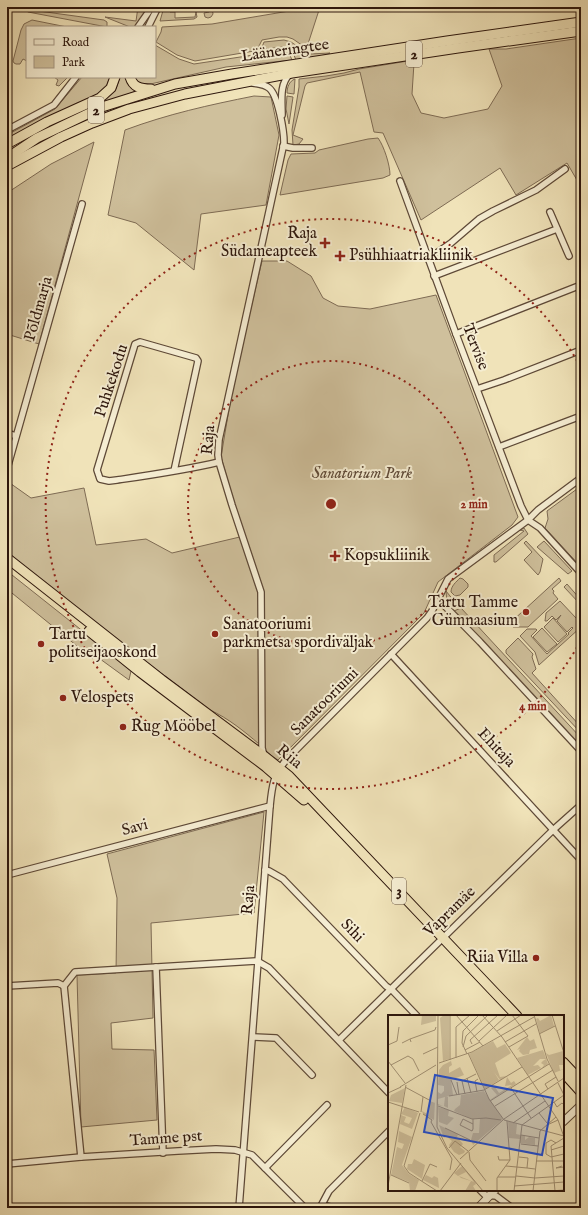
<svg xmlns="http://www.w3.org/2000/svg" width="588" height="1215" viewBox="0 0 588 1215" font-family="'IM FELL English',serif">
<rect width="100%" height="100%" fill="#f0e3b9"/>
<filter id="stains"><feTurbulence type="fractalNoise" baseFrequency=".005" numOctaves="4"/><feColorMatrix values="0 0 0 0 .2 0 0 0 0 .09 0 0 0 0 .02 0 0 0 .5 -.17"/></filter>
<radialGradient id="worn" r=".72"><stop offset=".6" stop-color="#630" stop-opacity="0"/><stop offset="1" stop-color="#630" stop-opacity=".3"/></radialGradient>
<g fill="#cfc09c" stroke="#7e6b54">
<polygon points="138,7 149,7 138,24 135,27 130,27 105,17 136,21"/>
<polygon points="164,7 170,7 170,12 175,12 175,18 195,17 196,12 197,17 194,19 160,21"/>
<polygon points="208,7 212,7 213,14 211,17 208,18 205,17 204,13 209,12"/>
<polygon points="313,7 320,7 307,47 306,48 293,39 287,37 279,37 262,40 258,48 254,51 195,61 177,55 156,42 161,32 162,27 212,24"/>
<polygon points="24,9 104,20 107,22 107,27 28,12"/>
<polygon points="32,20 67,27 27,27 27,61 23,59 20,64 16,64 14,63 13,61 21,30 24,24"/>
<polygon points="581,38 581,187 567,163 516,195 500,168 421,220 383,133 374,132 360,72 307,83 305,86 293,135 303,139 299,144 293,145 292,130 299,87 299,79 326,76 344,73 359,69 420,59 421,61 414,63 412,94 421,113 444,118 488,109 502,86 489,49 506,49"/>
<polygon points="284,40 291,42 297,46 292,51 283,47 265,49 262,47 264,42"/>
<polygon points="155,45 179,59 194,64 280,51 289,53 292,60 226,67 146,85 137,82 134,77 155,77"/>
<polygon points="298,47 310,54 330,53 325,55 296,60 293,53"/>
<polygon points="54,77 68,77 59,86 56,85 58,80"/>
<polygon points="82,77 110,77 105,90 7,141 7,135 55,109"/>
<path d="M120,77H126L131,88L136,91C91,108 48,126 7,149V148L29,135L103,100L116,89Z"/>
<path d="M295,79L294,94L287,93C287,88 289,81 295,79Z"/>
<path d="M254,96L271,97L279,135L266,205L201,214L194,270L136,223L108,215L125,130C168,114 209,105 254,96Z"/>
<polygon points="287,96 293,97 289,124 286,109"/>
<path d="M378,138C384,146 390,165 390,175L383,178L280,195L288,160L291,154L315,153L319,150L368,139Z"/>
<polygon points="94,142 39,344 10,335 7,340 7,193 51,164"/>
<path d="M262,261H287L311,276L323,298L338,306L370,309L436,295L518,517L512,525L438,582L424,613L278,760C271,756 265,750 259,744C245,732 228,718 210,710L88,618L7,552V481L31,498L84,488L96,545L146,539L172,553L244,536L221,457L233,385Z"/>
<polygon points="581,486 581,567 545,528 548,519 547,511"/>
<polygon points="524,528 528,534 496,562 494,562 494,555 524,531 520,530"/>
<polygon points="526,541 543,559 540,572 538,575 524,560 532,552 524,543"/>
<polygon points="544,541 572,571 568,574 537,547"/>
<polygon points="7,571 128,667 131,671 129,680 96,656 93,659 7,589"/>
<path d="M460,578L463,579L468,584V587L460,595L455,596L451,592C451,586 456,582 460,578Z"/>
<polygon points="559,578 561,581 552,589 554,591 553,593 558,599 528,627 513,627 510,623"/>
<polygon points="567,584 581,600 581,605 564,587"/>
<polygon points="446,591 454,601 452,608 447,604"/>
<polygon points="560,601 576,618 578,617 581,621 581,627 539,665 535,652 520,636 527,629 536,629 537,630 531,636 547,654 569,634 568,633 573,628 572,627 567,632 557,621 561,615 556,620 552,616 547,621 545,621 546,613"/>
<polygon points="461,608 581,738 581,747 454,611"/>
<polygon points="553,618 567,634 558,642 544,627"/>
<polygon points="542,628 557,644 547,652 533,637"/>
<polygon points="518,638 533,654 532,657 536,669 532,673 581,727 581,733 506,653 506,650"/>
<polygon points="264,812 254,913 151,923 153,1018 111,1023 112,1049 154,1050 157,1120 81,1127 77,975 116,973 117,898 107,854"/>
</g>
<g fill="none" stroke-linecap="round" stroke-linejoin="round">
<g stroke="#5e4937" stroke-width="8">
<g id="minor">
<polyline points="138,27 152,7"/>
<polyline points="148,27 158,7"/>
<path d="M253,83C258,84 264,84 269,88C278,95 284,131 284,143L219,440L218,455L219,462L232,505L261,592L262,748L264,756"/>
<path d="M282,115C282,102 279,84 290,74"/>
<polyline points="7,130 54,105 76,77"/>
<polyline points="283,146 293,148 312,148"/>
<polyline points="400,181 456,334 521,506 528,520 540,528 581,573"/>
<polyline points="550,212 569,256"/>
<polyline points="428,259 451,243 479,219 493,211 536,190 565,169"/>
<polyline points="434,276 557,229"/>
<polyline points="456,334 581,285"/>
<polyline points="477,389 504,380 581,350"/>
<polyline points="7,433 16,436"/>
<polyline points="499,447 581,416"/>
<polyline points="7,469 82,204"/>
<path d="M174,471L198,361L196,358L140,342L135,344L97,470L100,479L109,481L117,480C151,475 186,470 219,462"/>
<polyline points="438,599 480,642 581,751"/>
<polyline points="391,654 581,860"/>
<polyline points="265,870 269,871 283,879 386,986 393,991 417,1016"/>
<polyline points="7,875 270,806"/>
<polyline points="156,967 163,1153"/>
<polyline points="7,986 58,983 64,986"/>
<polyline points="64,986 75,972 257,961 269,968 389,1093"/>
<polyline points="64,986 81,1157"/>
<polyline points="253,1037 276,1038 312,1075"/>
<polyline points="339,1040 553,830 581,805"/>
<polyline points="7,1164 81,1157 178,1151 216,1149 235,1150 252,1155 305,1208"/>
<polyline points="265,1168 327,1105"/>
<polyline points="480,1190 485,1195 496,1196 512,1208"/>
<polyline points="321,1206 329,1191 389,1131"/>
<polyline points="319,1207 326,1206 334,1208"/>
<path d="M239,1208L270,806C272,786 273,775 287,759L427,618L432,611L448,579L528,520L538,510L581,478"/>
</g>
</g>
<g stroke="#5e4937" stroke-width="9">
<g id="tertiary">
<polyline points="563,1122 581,1105"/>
<polyline points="478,1208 495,1190"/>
</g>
</g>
<g stroke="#2d160c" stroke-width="11">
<g id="trunk">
<path d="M130,77C133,87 140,89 151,89"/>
<polyline points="7,144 47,122 100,98 111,88 115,77"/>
<polyline points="7,158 37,138 102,107 175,84 232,74 447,41 581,22"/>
<polyline points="7,166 61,137 92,123 129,109 185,94 292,73 458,48 581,31"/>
<polyline points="7,558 162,680 264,756 289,776 517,1016"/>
<polyline points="89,631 140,672 266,767 304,800"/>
<polyline points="563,1062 581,1081"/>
<polyline points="563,1072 581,1092"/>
</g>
</g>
<use href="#minor" stroke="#f5edd2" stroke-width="5.5"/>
<use href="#tertiary" stroke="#f5edd2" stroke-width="7"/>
<use href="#trunk" stroke="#f0e3b9" stroke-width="9"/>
</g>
<g fill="none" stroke="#8f2418" stroke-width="2" stroke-dasharray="2 4">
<circle cx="331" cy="504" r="143"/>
<path d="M580 642A285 285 0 1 1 580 366"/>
</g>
<g fill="#8f2418" stroke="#f5edd2" stroke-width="1.5">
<path d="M323 237h4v4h4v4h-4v4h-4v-4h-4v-4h4z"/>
<path d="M338 250h4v4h4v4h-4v4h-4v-4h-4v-4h4z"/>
<path d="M333 550h4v4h4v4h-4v4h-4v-4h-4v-4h4z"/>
<circle cx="526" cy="612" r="4"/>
<circle cx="215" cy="634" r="4"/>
<circle cx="41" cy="644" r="4"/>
<circle cx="63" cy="698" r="4"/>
<circle cx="123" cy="727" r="4"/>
<circle cx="536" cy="958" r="4"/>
</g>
<g text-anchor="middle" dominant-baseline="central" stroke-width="4" stroke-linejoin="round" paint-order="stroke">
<g fill="#f5edd2" stroke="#695647" stroke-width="1">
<rect x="406" y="41" width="16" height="26" rx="3"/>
<rect x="88" y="97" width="16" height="26" rx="3"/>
<rect x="392" y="878" width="14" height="26" rx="3"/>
</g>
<g font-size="15" font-weight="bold" fill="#2d160c">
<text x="414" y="54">2</text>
<text x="96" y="110">2</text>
<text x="399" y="891">3</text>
</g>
<g font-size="16" fill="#2d160c" stroke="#f5edd2">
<text transform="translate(285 51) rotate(-8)">Lääneringtee</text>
<text transform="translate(39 309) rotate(-74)">Põldmarja</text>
<text transform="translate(475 347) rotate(69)">Tervise</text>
<text transform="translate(112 381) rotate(-72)">Puhkekodu</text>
<text transform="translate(209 440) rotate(-85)">Raja</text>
<text transform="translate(325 702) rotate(-45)">Sanatooriumi</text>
<text transform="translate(496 748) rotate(47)">Ehitaja</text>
<text transform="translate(289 757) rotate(40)">Riia</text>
<text transform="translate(135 828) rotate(-15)">Savi</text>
<text transform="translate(249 900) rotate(-85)">Raja</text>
<text transform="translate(450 912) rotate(-44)">Vapramäe</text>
<text transform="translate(352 931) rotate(46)">Sihi</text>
<text transform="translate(166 1139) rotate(-4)">Tamme pst</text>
</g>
<g font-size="16" fill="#2d160c" stroke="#f5edd2" text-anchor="start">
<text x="317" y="234" text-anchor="end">Raja<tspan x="317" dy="18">Südameapteek</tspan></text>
<text x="349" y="256">Psühhiaatriakliinik</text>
<text x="344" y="556">Kopsukliinik</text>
<text x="518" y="603" text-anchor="end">Tartu Tamme<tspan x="518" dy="18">Gümnaasium</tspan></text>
<text x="223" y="625">Sanatooriumi<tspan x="223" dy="18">parkmetsa spordiväljak</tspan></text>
<text x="49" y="635">Tartu<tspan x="49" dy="18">politseijaoskond</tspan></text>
<text x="71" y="698">Velospets</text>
<text x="131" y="727">Rug Mööbel</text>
<text x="528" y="958" text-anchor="end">Riia Villa</text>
</g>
<g font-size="16" font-style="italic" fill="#5e4937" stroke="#f5edd2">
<text x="362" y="474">Sanatorium Park</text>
</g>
</g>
<g transform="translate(388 1015)">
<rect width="176" height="176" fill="#f0e3b9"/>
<path d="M34,0H48V6L33,10ZM56,0H61V44L55,46L52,3ZM163,0L166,11L152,18L148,4L150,3L152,6ZM139,22L142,26L146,24L149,33L142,35L141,39L135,40L131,36L132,34L129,35ZM105,26L109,33L117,29L123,38L107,48L112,62L119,61L112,65L106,57L111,65L97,74L81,39ZM155,35L160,49L154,53L156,50L153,48L155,46L153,47L158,44H152L145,51L150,50L153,53L140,60L129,43ZM175,36V50H171L172,55L176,54L166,58L158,38L161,40ZM63,46L64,50L61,52V58L72,52L76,60L63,65L65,80L58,82H60V93L56,91L57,82L50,84V89L55,91L49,90L50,77L53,79L56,76V71L50,70L51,55L55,50ZM119,62L123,68L126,66L128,69L103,85H102L109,80L103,73L107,72L111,78L124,70L117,71ZM17,73L14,88L1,86L3,80ZM96,76L115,104L85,130L83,125L85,118H91L92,103L84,104L66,96L67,94L72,90L73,80ZM42,86L47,88V86L46,105L35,99L34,96L41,100ZM17,92L30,98L24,114L12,109L13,100L18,102L16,107L21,109L24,103L13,99ZM50,92L61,95L60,101L66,103L59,110L51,107ZM120,106L129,109L128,119L137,121V125L141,122L147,123V130L132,128V124L121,123ZM51,110L70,119L69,122L75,129L72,132L77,136L76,138L71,140L66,137L61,130L64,126L58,121L56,123ZM11,116L24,122L14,150L21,159L31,165L27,176H22L21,167L3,160L9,132L14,134L16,129L10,127ZM26,144L37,150L34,164L19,154L20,149H24ZM74,151L87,166L88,169L85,171L88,176H77L83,166L73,163L71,161L86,167L78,157L70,161L66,158ZM38,160L44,163L46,161L50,163L51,173L35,165Z" fill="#cfc09c"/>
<path fill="none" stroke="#a29174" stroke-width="1" d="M50,0L49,112L59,133L95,176M68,0L95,31M94,0L114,22L170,105L176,122M146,0L159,44L170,66M164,0L176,38M109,16L133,0M151,19L167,11M22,24L47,15L48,12M91,26L119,0M117,27L148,9M14,28L22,24L23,27M84,29L82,25L110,0M0,30L9,26L11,12M75,32L78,21L100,0M121,32L140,21L124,0M77,35L92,27M80,38L101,84L116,105L176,121M35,39L50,32M79,39L74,28L75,16L91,0M68,43V12L82,0M62,45V0M0,46L17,68M51,48L84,37L146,2M3,50L20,41L25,44L31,56M79,63L83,78M63,65L69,80M69,67L71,80M170,68L176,80M12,72L48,50M17,72L43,86M123,73L143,103M160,74L157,69L168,62M89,77L87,66L90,64M0,78L13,72M77,79L74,66L88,59M61,81L96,75L134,52M102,86L161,49M0,87L31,97M166,87L169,92L174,88L176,90M50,91L84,104L98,103L113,105M107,91L165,55M33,97L35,82M32,98L16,151L21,158L49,176M151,98L159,108M35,99L44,105L43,107M85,104V114L84,116L72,110L75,104L85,109M43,107L64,144L62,155M125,108L157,86M159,110L170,105M57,113L82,125M133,120L151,123M168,128L163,125L158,128V139L163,142L176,139M133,129L150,131M61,133L67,126L80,136M163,135L176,131M81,137L82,145L98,166M110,141L111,145H122M131,142L140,143L139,153L147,154M72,144L116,104L176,63M148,146H176M118,151L139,153M174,151L168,153L176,152M3,160L21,168M128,161L147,163L176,161M110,162H128M34,166L42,149L49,152M0,171L18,70M126,171L176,167M52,176L73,148M109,176V163L122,145L119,106M126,176L134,110L176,80M145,176L152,116L168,102M162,176L176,175M167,176L163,131L176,123"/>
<path fill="#1d4ed8" fill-opacity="0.15" stroke="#1d4ed8" stroke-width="2" d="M47,60L165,83L154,140L36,117Z"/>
<rect width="176" height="176" fill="none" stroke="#2d160c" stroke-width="2"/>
</g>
<circle cx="331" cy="504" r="6" fill="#8f2418" stroke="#f5edd2" stroke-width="2"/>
<g font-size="12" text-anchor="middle" font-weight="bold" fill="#8f2418" stroke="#f5edd2" stroke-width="4" stroke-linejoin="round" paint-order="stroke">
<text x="474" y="508">2 min</text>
<text x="533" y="710">4 min</text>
</g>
<rect width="588" height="1215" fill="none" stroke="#f0e3b9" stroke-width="24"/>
<rect x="8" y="8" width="572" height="1199" fill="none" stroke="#2d160c" stroke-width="2"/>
<rect x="12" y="12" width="564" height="1191" fill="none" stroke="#2d160c"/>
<rect x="26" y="26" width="130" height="52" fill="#f5edd2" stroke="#a59783"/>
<rect x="34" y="39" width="20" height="6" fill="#f5edd2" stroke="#a59783"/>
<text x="62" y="46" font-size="12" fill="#2d160c">Road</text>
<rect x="34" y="56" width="20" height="12" fill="#cfc09c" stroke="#a59783"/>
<text x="62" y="66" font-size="12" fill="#2d160c">Park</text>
<rect width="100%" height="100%" filter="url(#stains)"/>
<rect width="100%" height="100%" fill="url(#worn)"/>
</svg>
